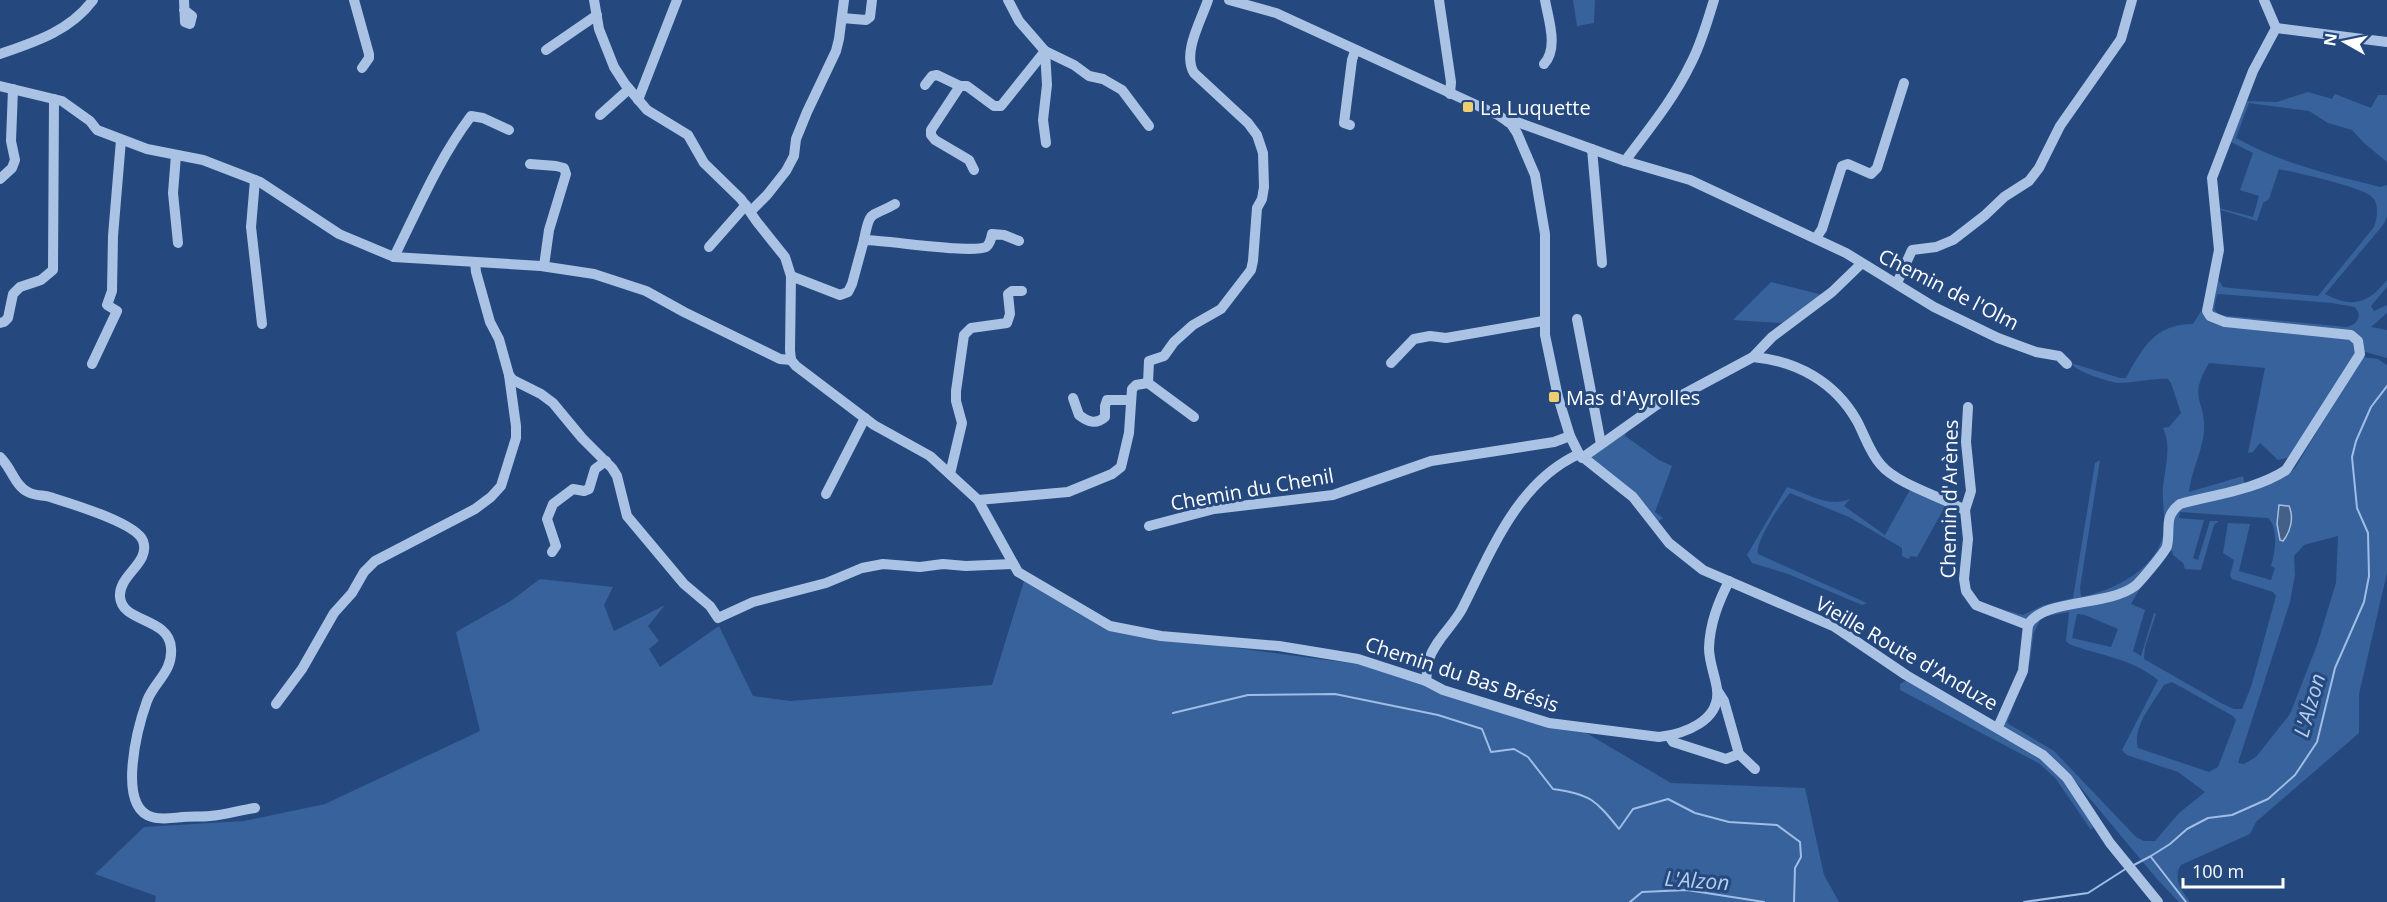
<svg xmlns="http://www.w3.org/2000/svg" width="2387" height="902" viewBox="0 0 2387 902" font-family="'Open Sans',sans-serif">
<rect width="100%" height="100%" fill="#25497e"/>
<g fill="#38629b" fill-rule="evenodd">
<polygon points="1573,0 1595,0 1594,23 1577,26"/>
<path d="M2308,92L2332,99L2335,94L2371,108L2378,95H2387V162L2364,143L2352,130L2328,123L2309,111L2249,103L2236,138C2283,164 2328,174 2380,187L2387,185V217L2383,225L2325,294C2354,309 2368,303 2387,280V287L2371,306L2374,311L2387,305V313L2371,327L2387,330V358L2362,351L2361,340L2219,318L2210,307L2218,279L2223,287L2231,288L2318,296L2374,227C2377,218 2379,207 2374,199C2366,187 2296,173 2279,169L2269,199L2263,203L2257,221L2221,210L2219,208L2253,217L2259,196L2240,190L2253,153L2227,140L2244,101L2277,102ZM2219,294L2332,303L2355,307L2359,314C2358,322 2355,325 2346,327L2219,315L2214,309L2217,295Z"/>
<polygon points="1771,282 1823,295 1782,323 1733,320"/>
<path d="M2201,311L2208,319L2352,340L2357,351L2292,457L2278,460L2260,443L2253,452L2248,453L2265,368L2209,363C2187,400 2206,399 2204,432C2202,452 2191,472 2189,492L2243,476L2246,489L2284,476L2295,468L2362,357L2378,359L2387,365V573L2359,694V733L2256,822L2250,834L2181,865C2172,878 2182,891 2190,902H2179L2157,879L2071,776L1999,724L2017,686L2028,625L1987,605L2023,615L2044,605L2073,598L2095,463L2100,460L2080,588L2081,597C2115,590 2160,568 2164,529C2165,515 2162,501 2163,487C2165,467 2172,447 2163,428L2169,427L2181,413L2171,383L2168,379C2152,378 2136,383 2119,383C2109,382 2076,372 2071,363L2120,378H2126C2142,348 2155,324 2193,324ZM2180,512L2268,518C2279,529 2275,552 2271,566L2275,568L2271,580L2239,571L2250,524L2228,523L2223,553L2234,560L2230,575L2232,579L2273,592L2276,596L2251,687L2242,709H2234L2221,703L2144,659L2145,647L2156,614L2154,613L2141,656L2133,651L2145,610L2131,604L2150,571L2172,550L2173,555L2183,563L2185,569L2201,570L2214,525L2219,521H2210L2198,560L2193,558L2204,520L2179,518ZM2338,536L2336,583L2317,645L2290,714L2256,757L2244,764L2238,763L2290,602L2295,575L2294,556L2304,545ZM2069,612L2066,641L2069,644C2100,656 2131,658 2158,680L2122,750L2127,755L2178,772L2205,792L2179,813L2155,841H2144L2136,837L2054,751L2007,723L2030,660L2034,632L2042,617ZM2077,614L2085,615L2118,629L2111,647L2072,638ZM2172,682L2233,716L2236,720L2218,767L2209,772L2138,748C2132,727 2153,703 2164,685Z"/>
<polygon points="1627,431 1625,436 1659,460 1672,466 1655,512 1663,518 1657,522 1588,458"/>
<path d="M1787,487C1809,494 1827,508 1850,499L1844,506L1885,535L1911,488L1947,503L1917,557L1911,556L1908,559L1902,556V548L1849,517L1790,493C1781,503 1755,541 1758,554L1867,603L1862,605L1788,574L1752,563L1747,555Z"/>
<polygon points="540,579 613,587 604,605 614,631 665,605 648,626 659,641 649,649 660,667 719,626 753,696 790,701 992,685 1024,581 1104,627 1221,646 1372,666 1583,731 1671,783 1805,788 1824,875 1839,902 155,902 156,896 95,874 144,827 244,821 325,804 480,731 456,632 512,600"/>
<polygon points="1907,680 2038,756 2064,782 2078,800 2093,827 2091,830 2056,779 2040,764 1900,690 1900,684"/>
</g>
<path fill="#456086" stroke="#9fbde6" stroke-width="1.5" d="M2279,505L2289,506C2294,517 2291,531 2283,541L2280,540L2277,524Z"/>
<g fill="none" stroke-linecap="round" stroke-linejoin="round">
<g stroke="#9fbde6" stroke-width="2">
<path d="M1173,713L1248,695L1335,694L1438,715L1482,729L1491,752L1514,749L1528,757L1553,789C1590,794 1596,800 1619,829L1633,809L1668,799L1695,813L1729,822L1777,825L1800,842L1801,857L1795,868L1794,902"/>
<polyline points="2151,857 2186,902"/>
<polyline points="2132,866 2151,856 2170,844 2187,829 2208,818 2232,815 2268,799 2295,775 2317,742 2335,668 2364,602 2369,576 2368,533 2357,508 2352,457 2356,441 2371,407 2387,386"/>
<polyline points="1630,902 1642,892 1687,890 1764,902"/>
<polyline points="2024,902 2088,893 2127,868"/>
</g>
<g stroke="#aac3e5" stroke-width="10">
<polyline points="184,0 185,22 190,24 192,16 184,10"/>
<polyline points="354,0 369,54 369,58 362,68"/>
<path d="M594,0L599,29L614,67L625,84L647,110L688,135L704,163L741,199L757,222L785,257L791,276L790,350L791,360L796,366L874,425L930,456L978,500L1018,572L1110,626L1161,636L1279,646L1358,659L1426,681L1443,690L1549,723L1659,737C1684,734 1721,721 1717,689C1715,675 1709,662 1709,648C1710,623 1718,603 1729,581"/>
<polyline points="1008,0 1019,21 1045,51 1074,65 1089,76 1103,79 1122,90 1149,126"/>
<polyline points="1229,0 1276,13 1498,115 1511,124 1517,133 1535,175 1545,234 1545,335 1558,397 1570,436 1579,454 1633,497 1669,543 1703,570 1835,627 1906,675 2043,755 2067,778 2110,843 2158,902"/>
<polyline points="1439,0 1451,82 1450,94"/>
<polyline points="842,18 866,20 870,17 872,0"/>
<polyline points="2276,28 2387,42"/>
<polyline points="546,50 597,15"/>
<polyline points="1045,51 1047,85 1043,120 1046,143"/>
<path d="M0,54C35,42 70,31 93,0"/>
<path d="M1544,64C1559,48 1548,18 1545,0"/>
<polyline points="925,85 932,76 937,75 960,86"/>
<polyline points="0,86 62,101 90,121 97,130 147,149 203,160 260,182 339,234 394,257 541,266 594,274 646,291 684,312 780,359 791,360"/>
<polyline points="638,100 677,0"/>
<polyline points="600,115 629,89"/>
<polyline points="1508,122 1517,122 1625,161 1690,180 1846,253 1934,307 1998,338 2036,352 2059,356 2067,364"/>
<polyline points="1350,125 1344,123 1352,60 1355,51"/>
<polyline points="1592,149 1602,263"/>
<polyline points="176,155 173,193 178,243"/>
<path d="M1625,161C1648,130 1673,100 1690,65C1701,45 1707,22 1714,0"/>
<polyline points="530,164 556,166 564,168 566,174 549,230 544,266"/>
<polyline points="974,170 969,160 935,140 931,135 931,130 960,86 967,86 994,106 1001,106 1045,51"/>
<polyline points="0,179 12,168 15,160 11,141 13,89"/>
<polyline points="255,180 251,227 262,324"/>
<polyline points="751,211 767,195 786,171 794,156 796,139 807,112 836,51 839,39 844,0"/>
<polyline points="1816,238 1822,229 1842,166 1848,164 1871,174 1877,168 1904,83"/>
<path d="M864,240C870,208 871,218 895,204"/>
<polyline points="709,247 746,205"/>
<path d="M394,257C418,209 438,160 471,116L483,118L509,130"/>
<polyline points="475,262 476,272 490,322 499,339 509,375 513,380 541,394 553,403 582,438 612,468 617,476 627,516 684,584 710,606 718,618 753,602 826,583 862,568 883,564 920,567 943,564 966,566 1012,564"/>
<path d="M791,276L840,295L848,292L852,284L864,240C887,240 971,254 986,247C990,244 991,239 992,234L1004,235L1019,241"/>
<polyline points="1897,283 1912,250 1936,247 1953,240 1984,216 2004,197 2029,181 2039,168 2060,126 2121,39 2132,0"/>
<polyline points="1577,319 1601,444"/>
<polyline points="0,323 4,322 8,318 13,294 20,287 41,280 53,270 54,99"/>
<path d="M1753,357C1797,361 1835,382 1857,421C1865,436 1870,453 1881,465C1897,484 1942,497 1965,510"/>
<polyline points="1391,363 1414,339 1430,336 1446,338 1543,321"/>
<polyline points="92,364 117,311 107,305 112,291 113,236 121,140"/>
<path d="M1073,398L1079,415C1088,422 1096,425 1105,417V406L1107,400H1131"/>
<polyline points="1968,407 1966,442 1971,491 1965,510 1968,539 1964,579 1966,591 1976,605 2028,625 2023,671 1998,727"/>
<path d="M1194,417L1148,383L1149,361L1164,356L1174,342L1193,325L1221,309L1251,270L1253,261L1257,208L1262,199L1264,187L1263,153L1257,135L1248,123L1194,73C1182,53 1201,21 1208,0"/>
<path d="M0,457C11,467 15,486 28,492C35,496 43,495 50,497C69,503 137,523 143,541C151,563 118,575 120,597C122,623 169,617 171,648C173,672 154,682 147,701C138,726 116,807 152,817C162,820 172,818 183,817C192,816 201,817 210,816C225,815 240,810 255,808"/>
<polyline points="1582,458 1658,404 1684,394 1753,357 1772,337 1832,292 1861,264"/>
<polyline points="950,474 962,423 956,401 956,391 964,335 971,328 1007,323 1010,314 1008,294 1012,291 1022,291"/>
<polyline points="826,494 865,418"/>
<polyline points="978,500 1068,492 1112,474 1121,467 1129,433 1132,389 1136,385 1148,383"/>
<polyline points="1149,526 1214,509 1333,495 1431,461 1554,442 1570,436"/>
<polyline points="552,552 556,546 547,519 553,504 573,489 584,491 589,489 595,469 606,461"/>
<path d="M2028,625C2044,598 2107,607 2135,586C2140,582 2166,551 2167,546C2171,528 2163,517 2180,504C2213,495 2258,489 2286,470L2360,354L2358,341L2351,335L2225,322L2210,316L2207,311L2219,250L2212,178L2253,71L2276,28L2264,0"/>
<path d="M1426,681C1427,674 1427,665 1429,659C1436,639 1453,626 1462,609C1491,552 1517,482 1579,454"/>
<polyline points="1717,690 1724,701 1739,754 1755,769"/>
<polyline points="276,704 302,669 334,613 352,593 364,572 375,561 475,509 491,497 501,486 516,438 516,426 509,375"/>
<polyline points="1669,736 1673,742 1726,759 1739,754"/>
</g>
</g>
<g fill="#efce6f" stroke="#25497e" stroke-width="2">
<rect x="1462" y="101" width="12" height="12" rx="3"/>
<rect x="1548" y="391" width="12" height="12" rx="3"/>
</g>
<g text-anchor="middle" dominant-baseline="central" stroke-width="6" stroke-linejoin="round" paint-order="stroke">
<g font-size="20" fill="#fff" stroke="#25497e" text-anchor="start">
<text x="1480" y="107">La Luquette</text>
<text x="1566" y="397">Mas d'Ayrolles</text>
</g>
<g font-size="20" fill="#fff" stroke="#25497e">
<text transform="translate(1949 289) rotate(27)">Chemin de l'Olm</text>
<text transform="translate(1252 489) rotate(-10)">Chemin du Chenil</text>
<text transform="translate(1949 499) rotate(-89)">Chemin d'Arènes</text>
<text transform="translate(1907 653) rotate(30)">Vieille Route d'Anduze</text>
<text transform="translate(1462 674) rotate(18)">Chemin du Bas Brésis</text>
</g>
<g font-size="21" font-style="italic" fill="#b5cded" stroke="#25497e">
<text transform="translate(2309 705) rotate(-74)">L'Alzon</text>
<text transform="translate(1697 880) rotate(4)">L'Alzon</text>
</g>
</g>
<g transform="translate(2345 42) rotate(279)" stroke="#25497e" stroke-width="4.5" paint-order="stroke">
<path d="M0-4.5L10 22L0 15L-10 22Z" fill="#ffffff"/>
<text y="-9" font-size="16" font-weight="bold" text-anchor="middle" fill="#ffffff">N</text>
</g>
<path d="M2183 878v9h100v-9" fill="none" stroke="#ffffff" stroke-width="3"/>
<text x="2192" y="878" font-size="18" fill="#ffffff" stroke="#25497e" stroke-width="4.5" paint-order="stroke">100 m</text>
</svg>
